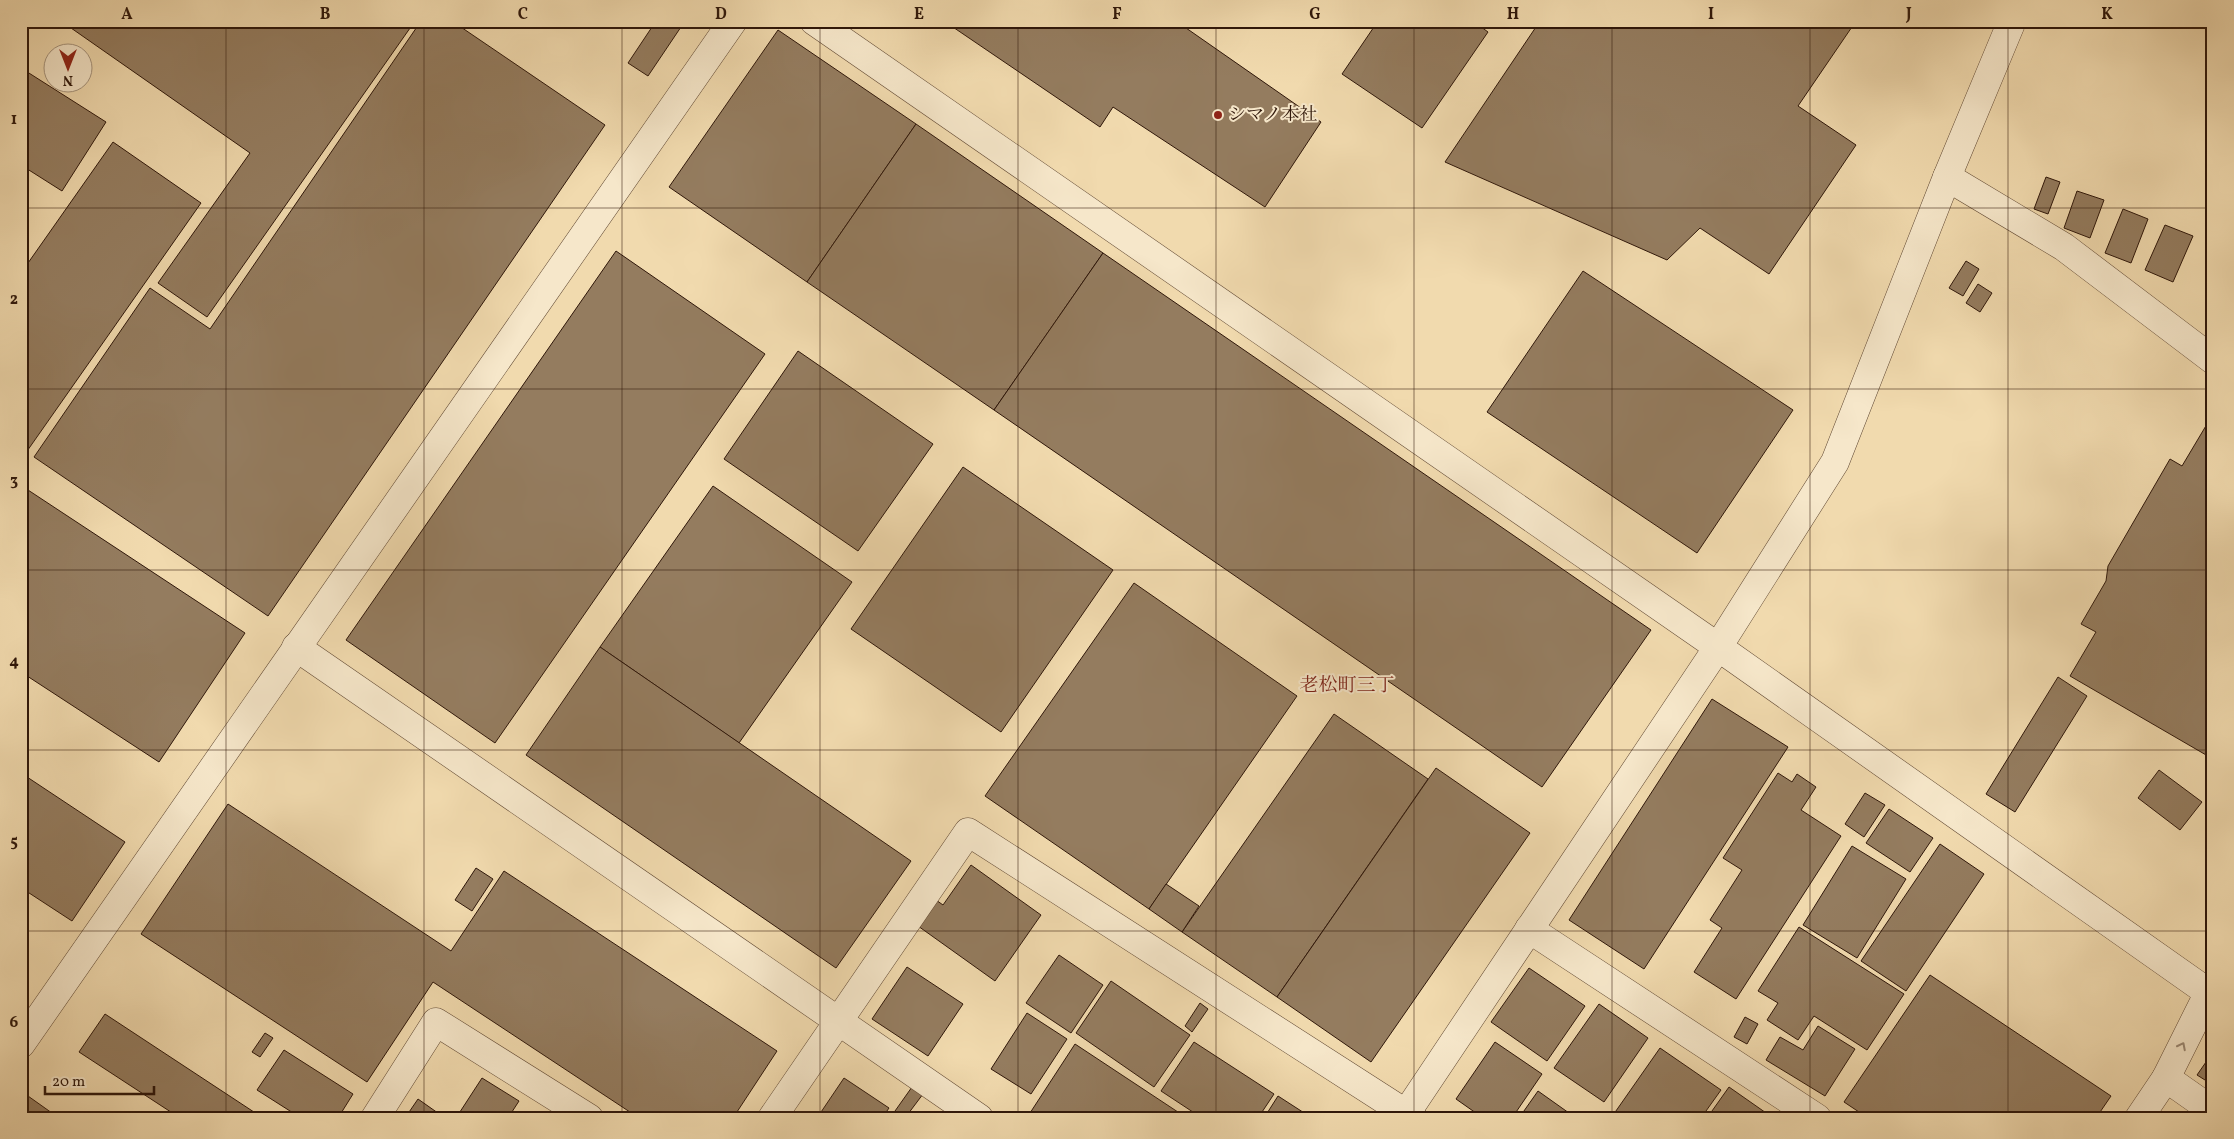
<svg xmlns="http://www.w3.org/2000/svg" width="2234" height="1139" viewBox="0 0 2234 1139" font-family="Vollkorn,'Noto Serif JP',serif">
<rect width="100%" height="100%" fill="#f1daae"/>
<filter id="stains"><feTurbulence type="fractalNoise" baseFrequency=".004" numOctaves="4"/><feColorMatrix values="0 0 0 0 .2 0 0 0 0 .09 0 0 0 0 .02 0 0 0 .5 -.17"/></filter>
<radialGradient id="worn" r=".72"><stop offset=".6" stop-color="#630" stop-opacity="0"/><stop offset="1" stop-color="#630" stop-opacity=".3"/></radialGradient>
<g fill="#947c5f" stroke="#2f170a">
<polygon points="61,21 415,21 207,317 158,283 250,153"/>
<polygon points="421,21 452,21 605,125 268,616 34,457 150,288 210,329"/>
<polygon points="656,21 685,21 648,76 628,63"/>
<polygon points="944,21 1176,21 1321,122 1265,207 1113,107 1100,127"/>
<polygon points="1378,21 1473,21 1488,32 1422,128 1342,74"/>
<polygon points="1540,21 1856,21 1798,106 1856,145 1769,274 1700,228 1667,260 1445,162"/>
<polygon points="778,30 916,124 807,282 669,187"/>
<polygon points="21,68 106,122 62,191 21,165"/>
<polygon points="916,124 1103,253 994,410 807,282"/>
<polygon points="113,142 201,203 25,454 21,452 21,273"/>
<polygon points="2046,177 2060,182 2048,214 2034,209"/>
<polygon points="2077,191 2104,200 2090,238 2064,228"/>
<polygon points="2123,209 2148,219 2131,263 2105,253"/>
<polygon points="2165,225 2193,236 2173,282 2145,270"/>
<polygon points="616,251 765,354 495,743 346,640"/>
<polygon points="1103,253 1651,630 1542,787 994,410"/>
<polygon points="1966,261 1979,269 1963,296 1949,288"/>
<polygon points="1583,271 1793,410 1697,553 1487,412"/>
<polygon points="1978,284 1992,293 1980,312 1966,303"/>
<polygon points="798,351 933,444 858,551 724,459"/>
<polygon points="2213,414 2213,759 2070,676 2096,632 2081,624 2106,581 2108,566 2170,459 2182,466"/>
<polygon points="963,467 1113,570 1001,732 851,629"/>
<polygon points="713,486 852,582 739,743 600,647"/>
<polygon points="28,490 245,633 159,762 21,672 21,500"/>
<polygon points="1134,583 1297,696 1149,909 985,796"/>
<polygon points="600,647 911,861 836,968 526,755"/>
<polygon points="2058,677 2087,696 2015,812 1986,794"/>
<polygon points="1712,699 1788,747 1644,969 1569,920"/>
<polygon points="1334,714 1428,779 1277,997 1182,932"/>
<polygon points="1436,768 1530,833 1371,1062 1277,997"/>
<polygon points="2159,770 2202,802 2180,830 2138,798"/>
<polygon points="21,773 125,842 72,921 23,889 21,892"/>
<polygon points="1778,773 1792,782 1797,774 1816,787 1801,810 1841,836 1736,999 1694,972 1722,928 1710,920 1742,870 1723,858"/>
<polygon points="1865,793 1885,805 1864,837 1845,824"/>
<polygon points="2213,796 2213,814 2206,811"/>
<polygon points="228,804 451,951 504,871 777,1051 733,1118 639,1118 433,982 367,1082 141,934"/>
<polygon points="1889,809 1933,838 1910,872 1866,843"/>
<polygon points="1940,844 1984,874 1906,991 1861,961"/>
<polygon points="1852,846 1906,879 1857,958 1803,925"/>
<polygon points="971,865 1041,915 995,981 918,926 936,900 943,905"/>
<polygon points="476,868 493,879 472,911 455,900"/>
<polygon points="1166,884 1199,906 1182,932 1149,909"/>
<polygon points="1799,927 1904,994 1867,1050 1814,1016 1798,1040 1767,1020 1778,1003 1758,991"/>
<polygon points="1059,955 1103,985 1071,1033 1026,1003"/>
<polygon points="907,967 963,1004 928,1056 872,1019"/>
<polygon points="1529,968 1585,1006 1547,1061 1491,1022"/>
<polygon points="1930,975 2111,1096 2096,1118 1868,1118 1844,1102"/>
<polygon points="1111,981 1190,1035 1154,1087 1076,1033"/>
<polygon points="1200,1003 1208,1009 1192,1032 1185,1026"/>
<polygon points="1599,1004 1648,1038 1604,1102 1554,1068"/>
<polygon points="1027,1013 1067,1039 1031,1094 991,1069"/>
<polygon points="105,1014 263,1118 180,1118 79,1052"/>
<polygon points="1745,1017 1758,1024 1747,1044 1734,1037"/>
<polygon points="1818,1026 1855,1049 1825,1096 1766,1060 1780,1037 1803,1050"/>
<polygon points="265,1033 273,1038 260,1057 252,1052"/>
<polygon points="1194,1042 1274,1094 1258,1118 1202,1118 1161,1091"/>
<polygon points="1495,1042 1542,1074 1512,1118 1483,1118 1456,1099"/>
<polygon points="1075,1044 1187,1118 1038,1118 1030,1113"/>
<polygon points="1660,1048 1721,1090 1701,1118 1611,1118"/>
<polygon points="284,1050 353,1094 338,1118 301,1118 257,1090"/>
<polygon points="2213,1052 2213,1085 2197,1075"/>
<polygon points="482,1078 519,1101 508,1118 456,1118"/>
<polygon points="844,1078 889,1108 882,1118 817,1118"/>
<polygon points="912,1087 923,1094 905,1118 895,1111"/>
<polygon points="1729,1087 1769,1115 1767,1118 1707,1118"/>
<polygon points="1538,1091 1569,1113 1566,1118 1519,1118"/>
<polygon points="28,1096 59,1118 21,1118 21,1106"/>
<polygon points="1278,1096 1312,1118 1264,1118"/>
<polygon points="418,1099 445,1118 405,1118"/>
</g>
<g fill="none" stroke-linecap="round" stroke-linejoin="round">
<g stroke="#604833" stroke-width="29">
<g id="minor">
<polyline points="814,21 1718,647 2209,993"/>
<polyline points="1947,177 2064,247 2213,360"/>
<polyline points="296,647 979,1118"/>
<polyline points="1529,929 1817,1118"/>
<polyline points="2166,1078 2213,1111"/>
<polyline points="375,1118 436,1022 589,1118"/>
<polyline points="772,1118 968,832 1413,1118"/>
<polyline points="1403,1118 1718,647 1835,462 1947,177 2012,21"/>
<polyline points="2139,1118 2166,1078 2213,984"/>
</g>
</g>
<g stroke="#604833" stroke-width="29">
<polyline id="tertiary" points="21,1044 733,21"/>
</g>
<use href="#minor" stroke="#f6e7ca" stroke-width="28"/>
<use href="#tertiary" stroke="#f6e7ca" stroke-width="28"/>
</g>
<defs><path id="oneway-chevron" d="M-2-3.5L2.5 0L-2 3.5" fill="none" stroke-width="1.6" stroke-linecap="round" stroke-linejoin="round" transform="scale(1.25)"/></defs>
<use stroke="#9c8974" href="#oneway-chevron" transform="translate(2182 1046) rotate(-63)"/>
<path fill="none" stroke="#2f170a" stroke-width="1" stroke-opacity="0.55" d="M226,21V1118M424,21V1118M622,21V1118M820,21V1118M1018,21V1118M1216,21V1118M1414,21V1118M1612,21V1118M1810,21V1118M2008,21V1118M21,208H2213M21,389H2213M21,570H2213M21,750H2213M21,931H2213"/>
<circle fill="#8f2418" stroke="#f6e7ca" stroke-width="2" cx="1218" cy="115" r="5"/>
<g text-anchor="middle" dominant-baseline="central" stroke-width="4" stroke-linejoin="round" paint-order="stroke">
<g font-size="18" fill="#2f170a" stroke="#f6e7ca" text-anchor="start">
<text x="1228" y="115">シマノ本社</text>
</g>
<g font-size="19" fill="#7a1f14" stroke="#f6e7ca">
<text x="1347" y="686">老松町三丁</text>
</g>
</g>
<rect width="2234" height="1139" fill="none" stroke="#f1daae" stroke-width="55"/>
<g transform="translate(68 68) rotate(180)"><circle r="24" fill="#f6e7ca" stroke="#a6947d"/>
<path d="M0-4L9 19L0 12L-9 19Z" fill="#8f2418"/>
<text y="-8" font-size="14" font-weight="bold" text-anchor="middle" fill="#2f170a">N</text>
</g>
<path d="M45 1086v8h109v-8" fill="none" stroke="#2f170a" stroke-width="2.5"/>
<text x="52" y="1086" font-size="15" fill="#2f170a" stroke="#f6e7ca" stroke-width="4" paint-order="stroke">20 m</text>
<rect x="28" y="28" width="2178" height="1084" fill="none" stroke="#2f170a" stroke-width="2"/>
<g font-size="16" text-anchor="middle" font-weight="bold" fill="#2f170a">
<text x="127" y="19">A</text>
<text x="325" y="19">B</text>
<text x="523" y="19">C</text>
<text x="721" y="19">D</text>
<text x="919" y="19">E</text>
<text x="1117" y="19">F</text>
<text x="1315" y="19">G</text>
<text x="1513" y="19">H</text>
<text x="1711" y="19">I</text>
<text x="1909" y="19">J</text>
<text x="2107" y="19">K</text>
<text x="14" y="124">1</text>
<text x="14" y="304">2</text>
<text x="14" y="485">3</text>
<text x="14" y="666">4</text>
<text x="14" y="846">5</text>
<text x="14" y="1027">6</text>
</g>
<rect width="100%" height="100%" filter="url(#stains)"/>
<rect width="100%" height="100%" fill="url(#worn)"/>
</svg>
